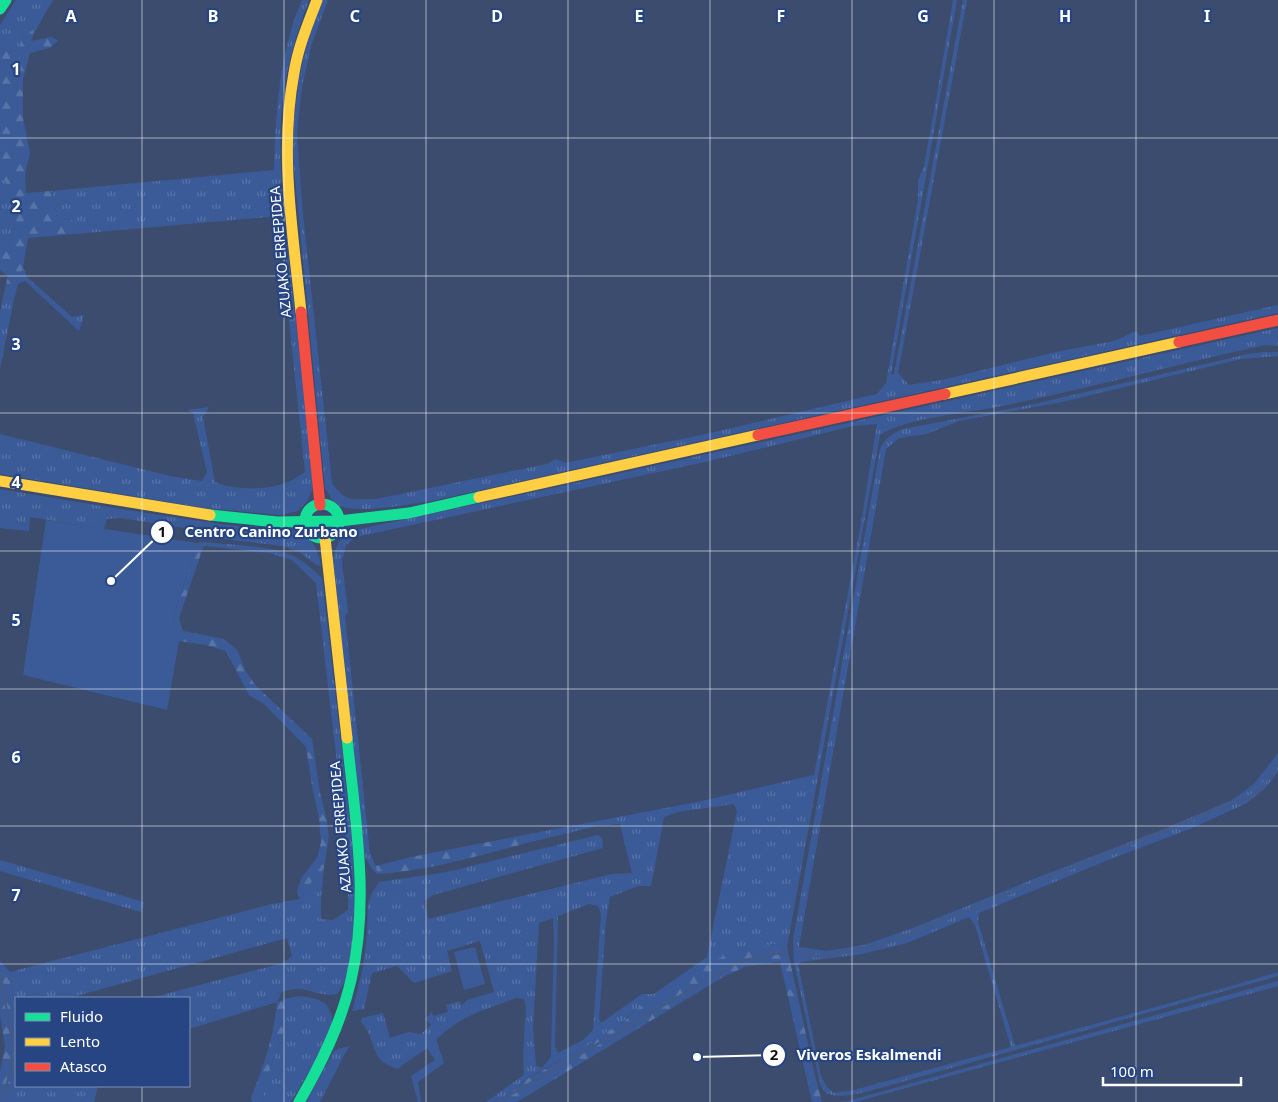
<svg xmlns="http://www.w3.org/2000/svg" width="1278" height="1102" viewBox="0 0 1278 1102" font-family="'Noto Sans',sans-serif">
<defs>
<pattern id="grass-tufts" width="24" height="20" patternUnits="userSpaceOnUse" patternTransform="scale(1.25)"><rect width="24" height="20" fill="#3b5b98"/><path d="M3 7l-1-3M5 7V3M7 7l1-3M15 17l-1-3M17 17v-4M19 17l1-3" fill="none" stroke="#5874a7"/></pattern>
<pattern id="forest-firs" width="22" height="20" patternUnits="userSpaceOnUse" patternTransform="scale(1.25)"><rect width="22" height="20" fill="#3b5b98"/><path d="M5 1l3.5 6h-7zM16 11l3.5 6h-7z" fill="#5874a7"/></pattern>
</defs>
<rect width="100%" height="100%" fill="#3c4c6e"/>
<g fill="url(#grass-tufts)" fill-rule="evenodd">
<polygon points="16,0 53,0 34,33 26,27 19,47 3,47 0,52 0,25"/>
<path d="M302,0H309C295,37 283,77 281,118C278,174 286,232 292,288C299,347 305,406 311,465L313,488L308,500L298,511L280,515L205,508L0,474V434L170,476L202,481L207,472L193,413L187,410L209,407L203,417L215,482C234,491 269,490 288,482C294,480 300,475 305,472L278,216L75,234L72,220L58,217L51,191L274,170C276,112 279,53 302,0Z"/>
<path d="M323,0H328L312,43L302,87L297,132L302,205L332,483C345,503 354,499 376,499L547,464L556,459L565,463L706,434L877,394L886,383L918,200V181L924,166L935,106L953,0H957L891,374H894L963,0H967L898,373L909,385L942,380L1056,352L1114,341L1136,331L1140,336L1278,305V313L431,501C409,504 360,514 340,506C333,503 329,495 325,488L293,157C294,98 300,54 323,0Z"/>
<polygon points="0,174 8,187 16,224 11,240 0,243"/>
<polygon points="23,267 27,277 72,317 84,315 79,331 25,281 17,284"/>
<polygon points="3,297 14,299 0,369 0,313"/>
<path d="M1278,328V346L1265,345C1177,364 1090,388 1002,406C968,413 908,417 880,435L787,947L773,944L727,954L635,1010C606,1041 564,1056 528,1078C517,1085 509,1097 497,1101C494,1102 489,1102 486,1102L524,1075L523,1055L526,1007L524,999L516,998C484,1010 461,1015 436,1040L444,1063L418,1082L421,1102H418L411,1076L435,1060L427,1048L397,1069C393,1067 387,1065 383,1062C371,1051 373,1033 361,1022L362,1018L383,1013L390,1038L409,1032L421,1034L431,1025L425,1019L432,1012L433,1016L448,1012L446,1005L460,1001L461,1006L467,1000L494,992L480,941L447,951L452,971L414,983L397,966L372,973L364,1009L352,1011L363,968L367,936L368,904L372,892L379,882L447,872L598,835L602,838L603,848L433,895L424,901L428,919L612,874L632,873L620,824L597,826L547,838L545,831L697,802L814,775L861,523L877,424L853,426L705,462L356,537L346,545L342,562L348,613L345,616L370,854L376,866L377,874L372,869L365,857L333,560C338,539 342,533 364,528L553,488ZM734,804L737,811L707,957L654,994H642L601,1023L599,1018L606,920L610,897L638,886H651L664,817L677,812ZM589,904L598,906L601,914L593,1030L583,1040L558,1053L555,1046L558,916ZM553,918L554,942L551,1057L542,1068L536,1066L533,1028L539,923Z"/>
<path d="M1264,352H1278V356L1241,359L1062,402L959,421L926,434L899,438L886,449L799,947L827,951L864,945L913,928L1044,875L1161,830L1232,800L1254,784L1278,753V772L1265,788L1247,803L1192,828L1113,858L979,913L978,922L1015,1046L1235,985L1278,972V976L880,1088C866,1092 833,1102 823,1090C821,1087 820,1082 819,1079L794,962L793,940L880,449C886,437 892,434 903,429L1030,405L1248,354ZM969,917L975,925L1011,1047L854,1090L834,1093L827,1087L821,1076L798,964L801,962L862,954L907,943Z"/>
<path d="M0,489C75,502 151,514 227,525C248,528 280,525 299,532C313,538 318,551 321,565L318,566L299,552L283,546L189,535L184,528L120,518L107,519L104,529L30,517L29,531L0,528Z"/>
<path d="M205,542C230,545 269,545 291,555C303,560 312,569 322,578L352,840L355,913L351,950L346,980L337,994C323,997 313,990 299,989C294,988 287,991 282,992L277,1002L189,1029V998H150L283,963L292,956L287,938L69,998H16V1018L10,972L272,904L300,899L310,884L324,868L321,898V919L333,920L348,910V856L316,583L292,560L269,553L204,546Z"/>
<polygon points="0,860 144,902 141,912 0,871"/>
<polygon points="1278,981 1278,986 855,1102 838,1102 848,1101"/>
<path d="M299,996C308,997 322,998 328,1007C329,1009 332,1015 332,1018C334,1034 300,1086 291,1102H262L270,1069L284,1030L285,999Z"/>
<polygon points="349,1046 320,1102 306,1102 334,1051 338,1049"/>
<polygon points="16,1085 16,1086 98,1086 94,1102 3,1102"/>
</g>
<g fill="url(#forest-firs)">
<polygon points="26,27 34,33 31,41 52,37 58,41 50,48 30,53 23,79 23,118 30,153 25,174 26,193 51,191 58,217 72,220 75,234 28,238 23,267 14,299 3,297 8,276 0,270 0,243 11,240 16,224 8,187 0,174 0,52 3,47 19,47"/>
<polygon points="205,542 179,618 183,631 224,639 237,650 246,672 256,686 312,739 320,793 326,816 329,836 324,868 310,884 300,899 297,891 302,877 317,858 321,842 319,818 312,786 306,747 264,704 249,695 226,651 206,645 179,641 174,631 173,618 197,543"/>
<path d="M545,831L547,838C493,851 432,871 377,874L376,866L411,857Z"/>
<polygon points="773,944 787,947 814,1072 822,1102 812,1102 780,962 747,966 723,977 517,1102 496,1102 505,1097 527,1079 581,1049 625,1021 635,1010 709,964 727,954"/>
<polygon points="0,961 10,972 16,1018 16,1085 3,1102 0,1102 0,1072 5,1046 0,1015"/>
<path d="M285,999L284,1030L270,1069L262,1102H252L251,1097C264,1066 274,1036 277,1002Z"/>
</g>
<g fill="#3b5b98">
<polygon points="46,520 197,543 173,618 174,631 179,641 167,710 23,675"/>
<polygon points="475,947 485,984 464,990 454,952"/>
</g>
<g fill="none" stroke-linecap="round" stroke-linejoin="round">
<g stroke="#445985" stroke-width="2.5">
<polyline points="800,954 821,957 885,944 1257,793 1278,763"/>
<polyline points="0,972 12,1040 12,1067 3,1096 0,1097"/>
<polyline points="498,1102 740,961 785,952"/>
</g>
<g stroke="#16e098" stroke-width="11">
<polyline points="0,9 6,0"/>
<circle cx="322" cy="521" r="17"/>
<polyline points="210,515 277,522 339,521 409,513 479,497"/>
<path d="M299,1102C321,1064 341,1024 351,980C370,900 355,819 347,738"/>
</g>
<g stroke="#ffcf43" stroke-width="11">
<path d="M301,312C293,233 279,152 294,73C298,47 308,24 317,0"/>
<polyline points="945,394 1179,342"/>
<polyline points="0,481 210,515"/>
<polyline points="479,497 758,435"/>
<polyline points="325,538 347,738"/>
</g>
<g stroke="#f24e42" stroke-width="11">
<polyline points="301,312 320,505"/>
<polyline points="1179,342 1278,320"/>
<polyline points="758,435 945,394"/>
</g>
</g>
<path fill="none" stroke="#fff" stroke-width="1" stroke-opacity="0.55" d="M142,0V998M284,0V1102M426,0V1102M568,0V1102M710,0V1102M852,0V1102M994,0V1102M1136,0V1102M0,138H1278M0,276H1278M0,413H1278M0,551H1278M0,689H1278M0,826H1278M0,964H1278M142,1086V1102"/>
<g text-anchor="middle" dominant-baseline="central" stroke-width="4.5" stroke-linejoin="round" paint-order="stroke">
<g font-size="14" fill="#fff" stroke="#274583">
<text transform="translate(280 252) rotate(-95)">AZUAKO ERREPIDEA</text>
<text transform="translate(340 827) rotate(-95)">AZUAKO ERREPIDEA</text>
</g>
</g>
<g font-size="16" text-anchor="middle" font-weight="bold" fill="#fff" stroke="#274583" stroke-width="4.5" stroke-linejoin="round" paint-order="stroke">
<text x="71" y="22">A</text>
<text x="213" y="22">B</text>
<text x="355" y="22">C</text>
<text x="497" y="22">D</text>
<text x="639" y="22">E</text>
<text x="781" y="22">F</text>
<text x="923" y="22">G</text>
<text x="1065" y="22">H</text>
<text x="1207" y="22">I</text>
<text x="16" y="75">1</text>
<text x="16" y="212">2</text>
<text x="16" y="350">3</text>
<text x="16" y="488">4</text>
<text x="16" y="626">5</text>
<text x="16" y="763">6</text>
<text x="16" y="901">7</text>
</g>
<path fill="none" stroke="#fff" stroke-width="2" d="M111 581L162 532M697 1057L774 1055"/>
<g fill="#fff" stroke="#274583" stroke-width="2">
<circle cx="111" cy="581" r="5"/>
<circle cx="697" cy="1057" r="5"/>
<circle cx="162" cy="532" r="12"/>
<circle cx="774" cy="1055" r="12"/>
</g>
<g font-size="15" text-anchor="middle" font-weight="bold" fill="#111">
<text x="162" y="537">1</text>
<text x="774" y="1060">2</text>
</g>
<g font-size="15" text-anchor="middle" font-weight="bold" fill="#fff" stroke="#274583" stroke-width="4.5" stroke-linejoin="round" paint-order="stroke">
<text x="271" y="537">Centro Canino Zurbano</text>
<text x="869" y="1060">Viveros Eskalmendi</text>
</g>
<rect x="15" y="997" width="175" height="90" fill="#274583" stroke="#7d8fb5"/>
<rect x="25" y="1013" width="25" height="8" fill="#16e098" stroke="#7d8fb5"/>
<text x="60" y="1022" font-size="15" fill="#ffffff">Fluido</text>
<rect x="25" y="1038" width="25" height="8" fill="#ffcf43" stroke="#7d8fb5"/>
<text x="60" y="1047" font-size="15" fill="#ffffff">Lento</text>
<rect x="25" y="1063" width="25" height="8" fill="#f24e42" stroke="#7d8fb5"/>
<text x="60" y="1072" font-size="15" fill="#ffffff">Atasco</text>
<path d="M1103 1077v8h138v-8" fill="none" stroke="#ffffff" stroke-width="2.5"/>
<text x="1110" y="1077" font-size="15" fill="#ffffff" stroke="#274583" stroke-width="4" paint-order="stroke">100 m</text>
</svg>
